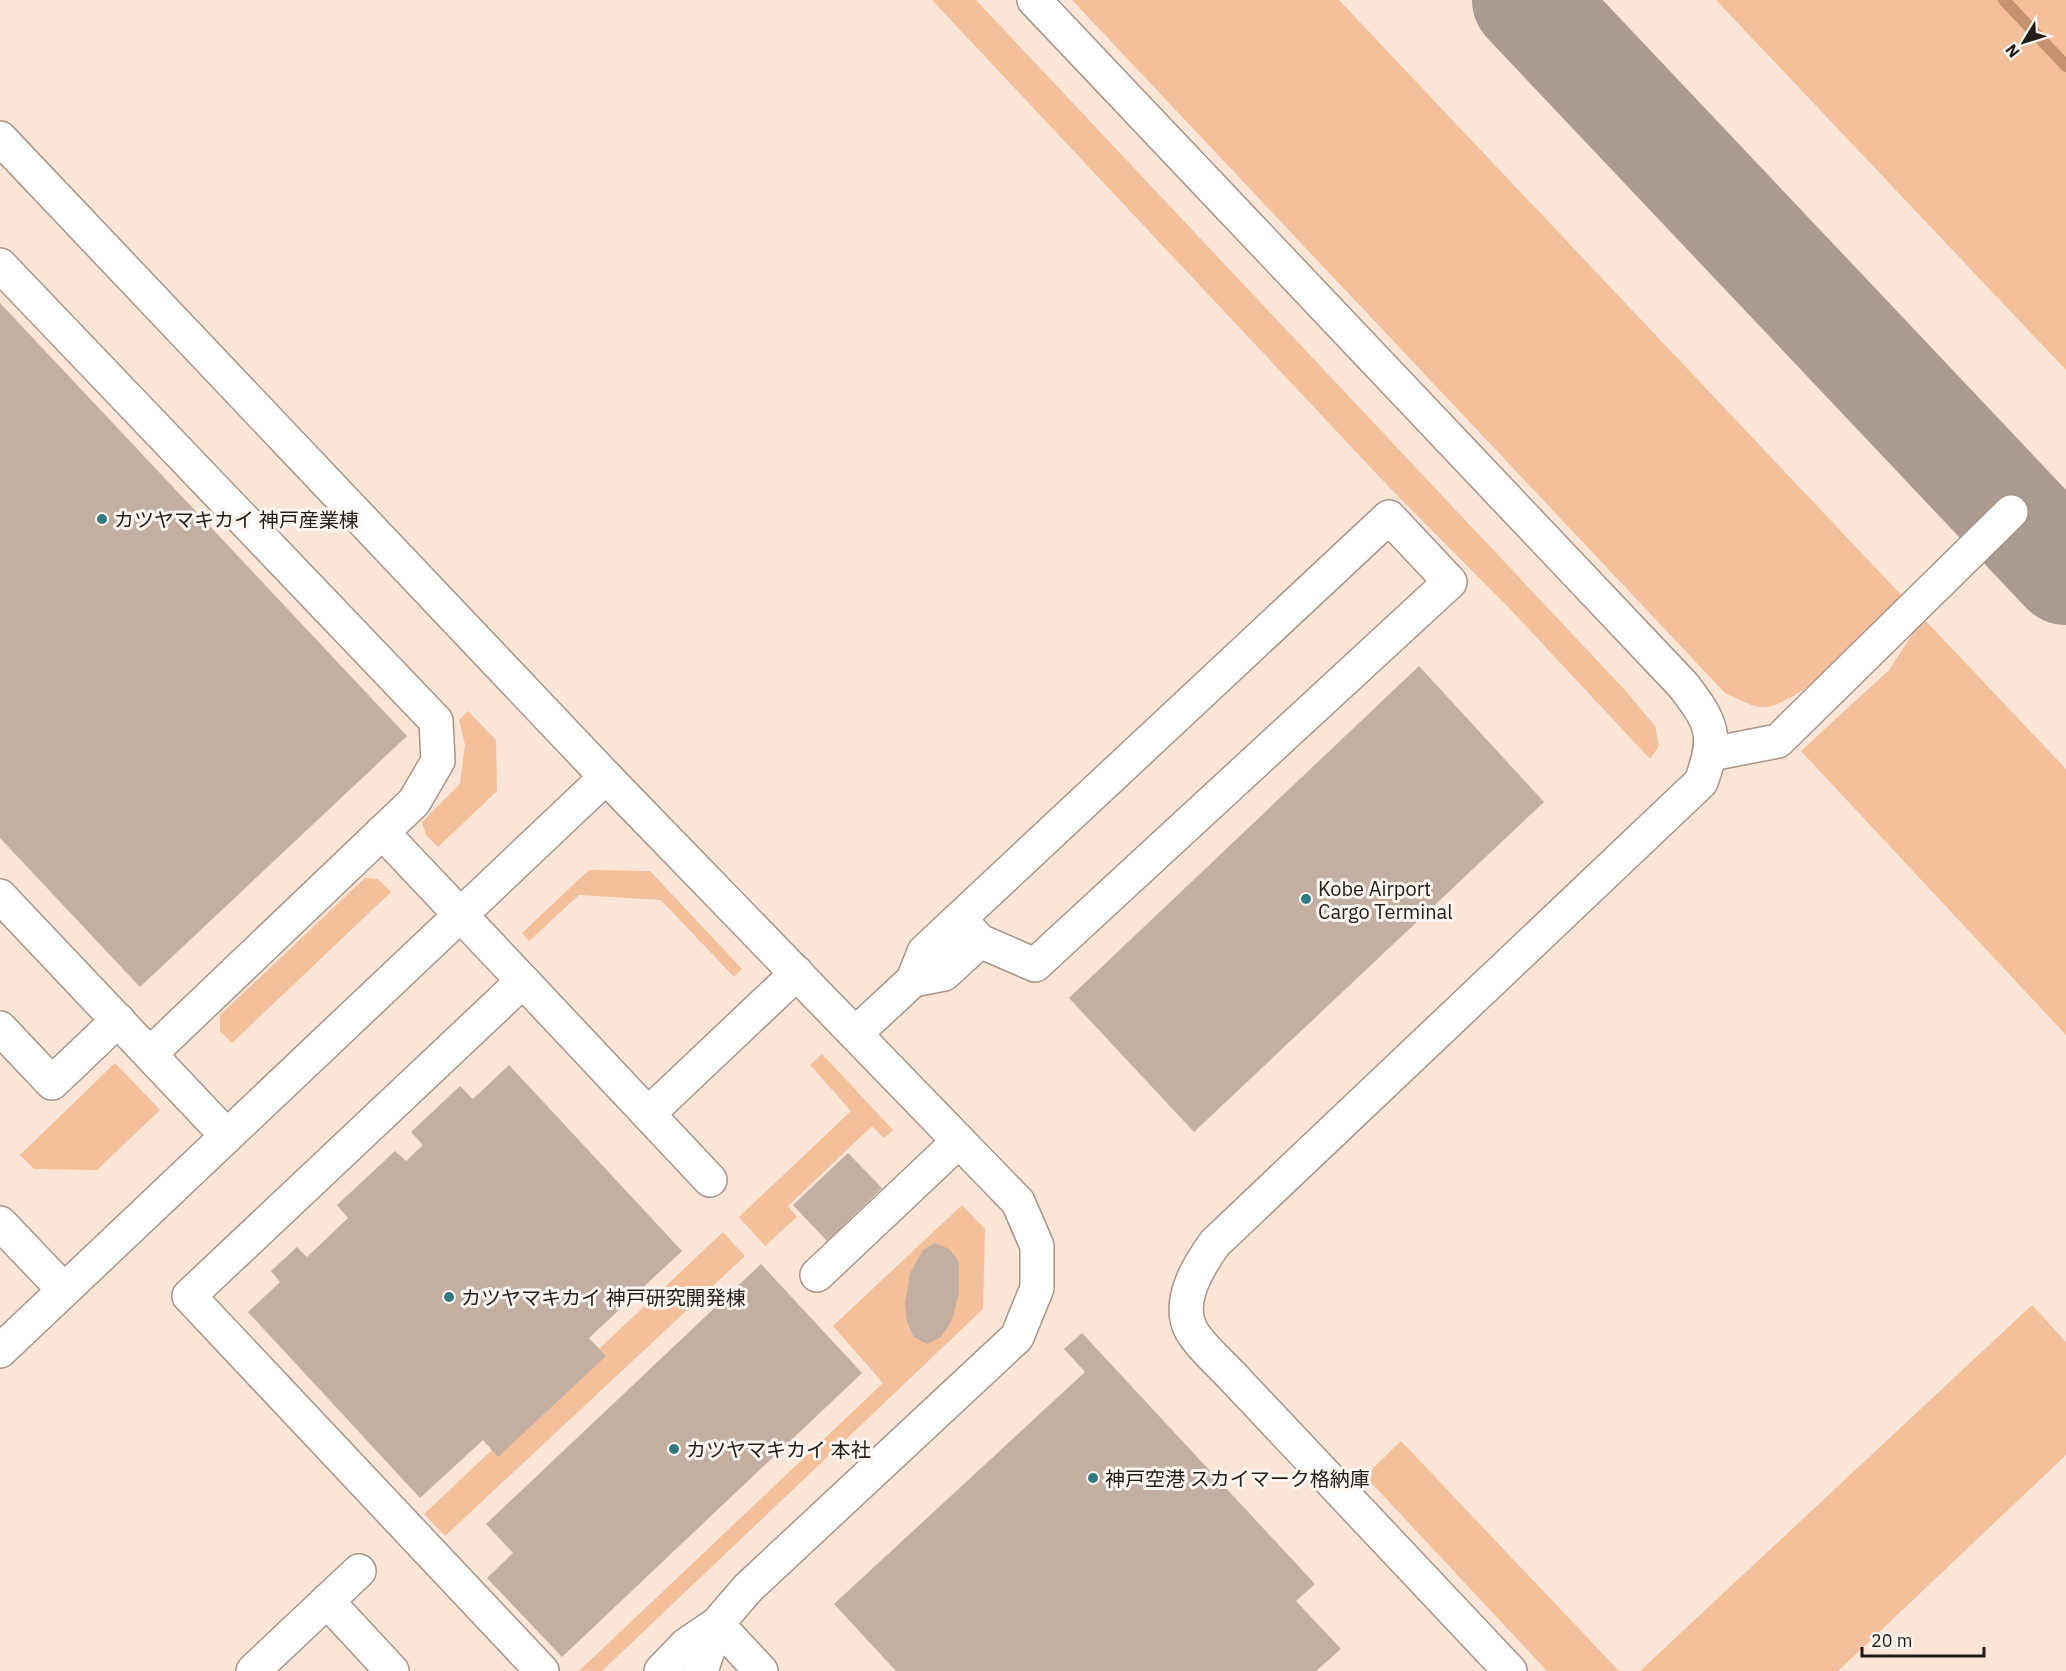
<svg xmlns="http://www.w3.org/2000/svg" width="2066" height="1671" viewBox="0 0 2066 1671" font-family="'IBM Plex Sans','Noto Sans JP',sans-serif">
<rect width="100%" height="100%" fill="#fae5d7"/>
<g fill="#f4bf9b">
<polygon points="932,0 976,0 1624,689 1655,726 1659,746 1650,759 1511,610 1388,486"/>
<path d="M1072,0H1339L1904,598C1876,624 1797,712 1759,707C1748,705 1735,697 1725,693Z"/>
<polygon points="1716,0 2066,0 2066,370"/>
<polygon points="1923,618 2066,769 2066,1035 1801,751 1889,670"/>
<polygon points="468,711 496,740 497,791 438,847 426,835 422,822 460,784 465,745 459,720"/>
<polygon points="589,870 650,871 742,969 734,977 661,900 579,895 529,941 522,933"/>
<polygon points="365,878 378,879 391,892 232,1043 220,1031 220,1015"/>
<polygon points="822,1054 893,1130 884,1138 872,1126 788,1206 797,1217 765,1246 739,1217 851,1111 810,1065"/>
<polygon points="115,1063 160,1110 97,1170 34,1169 20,1155"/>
<polygon points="962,1205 985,1229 983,1309 602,1671 579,1671 883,1383 833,1326"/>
<polygon points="723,1232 745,1256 445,1536 424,1514"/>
<polygon points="2032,1305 2066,1342 2066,1455 1838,1671 1640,1671"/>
<polygon points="1401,1441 1619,1671 1547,1671 1365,1476"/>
</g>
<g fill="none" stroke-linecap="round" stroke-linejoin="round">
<polyline stroke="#c5926f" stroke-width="12" points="2004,0 2066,66"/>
<polyline stroke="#aa9a8f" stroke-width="110" points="1527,0 2066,570"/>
</g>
<g fill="#c3afa2">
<polygon points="0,303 407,736 140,987 0,838"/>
<polygon points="1419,666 1544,802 1194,1132 1069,998"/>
<polygon points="509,1065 682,1251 589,1338 606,1356 498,1457 483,1440 420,1498 248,1312 280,1282 271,1271 297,1247 307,1257 348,1218 337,1205 395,1151 406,1161 423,1145 411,1132 460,1086 473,1099"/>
<polygon points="848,1153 882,1188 827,1241 793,1205"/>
<polygon points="935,1243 949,1249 959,1262 959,1293 952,1320 941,1337 927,1344 914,1337 907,1322 905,1303 910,1273 923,1250"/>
<polygon points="761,1264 862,1373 562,1657 487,1578 513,1553 486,1524"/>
<polygon points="1082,1333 1315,1584 1296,1601 1341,1649 1316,1671 896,1671 834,1604 1085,1372 1064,1349"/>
</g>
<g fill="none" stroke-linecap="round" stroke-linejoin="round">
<g stroke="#a89588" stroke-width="36">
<g id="minor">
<path d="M1034,0L1683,685C1713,724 1718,735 1701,782L1215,1243C1199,1265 1176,1301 1191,1330C1200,1346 1219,1362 1232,1376L1510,1671"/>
<polyline points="0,138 606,777 1018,1202 1037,1246 1037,1288 1017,1337 748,1588 717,1624 686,1645 661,1671"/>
<polyline points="0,265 436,721 438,761 414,802 151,1053"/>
<polyline points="1711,754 1778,741 2011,512"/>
<polyline points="382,832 523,981"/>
<polyline points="0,896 227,1136"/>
<polyline points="913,980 944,974 980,941"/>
<polyline points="0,1028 52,1083 118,1020"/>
<polyline points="856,1033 913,980 924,952 959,919 1389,517 1450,582 1035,965 980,941 959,919"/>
<polyline points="648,1114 797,973"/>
<polyline points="0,1223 64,1290"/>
<polyline points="817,1275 959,1141"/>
<polyline points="0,1351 606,777"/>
<polyline points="327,1601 392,1671"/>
<polyline points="717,1624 761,1671"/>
<polyline points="253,1671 359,1571"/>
<polyline points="542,1671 189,1296 523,981 710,1180"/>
<polyline points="701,1671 717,1624"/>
</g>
</g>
<use href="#minor" stroke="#fff" stroke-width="33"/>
</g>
<g fill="#327a82" stroke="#fdf5ef" stroke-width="2">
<circle cx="102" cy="519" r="6"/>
<circle cx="1306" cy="899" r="6"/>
<circle cx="449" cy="1297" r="6"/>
<circle cx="674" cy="1449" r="6"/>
<circle cx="1093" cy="1478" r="6"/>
</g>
<g text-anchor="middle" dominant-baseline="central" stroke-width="6" stroke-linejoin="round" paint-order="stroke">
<g font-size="20" fill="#231c17" stroke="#fdf5ef" text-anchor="start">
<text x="114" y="519">カツヤマキカイ 神戸産業棟</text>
<text x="1318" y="888">Kobe Airport<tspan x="1318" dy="23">Cargo Terminal</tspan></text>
<text x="461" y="1297">カツヤマキカイ 神戸研究開発棟</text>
<text x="686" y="1449">カツヤマキカイ 本社</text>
<text x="1105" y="1478">神戸空港 スカイマーク格納庫</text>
</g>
</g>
<g transform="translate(2024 42) rotate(232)" stroke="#fdf5ef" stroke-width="4.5" paint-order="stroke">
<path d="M0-4.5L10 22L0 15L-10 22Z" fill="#231c17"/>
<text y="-9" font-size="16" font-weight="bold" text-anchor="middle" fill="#231c17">N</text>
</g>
<path d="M1862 1647v9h122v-9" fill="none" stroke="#231c17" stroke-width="3"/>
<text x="1871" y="1647" font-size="18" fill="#231c17" stroke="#fdf5ef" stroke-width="4.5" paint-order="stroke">20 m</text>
</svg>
